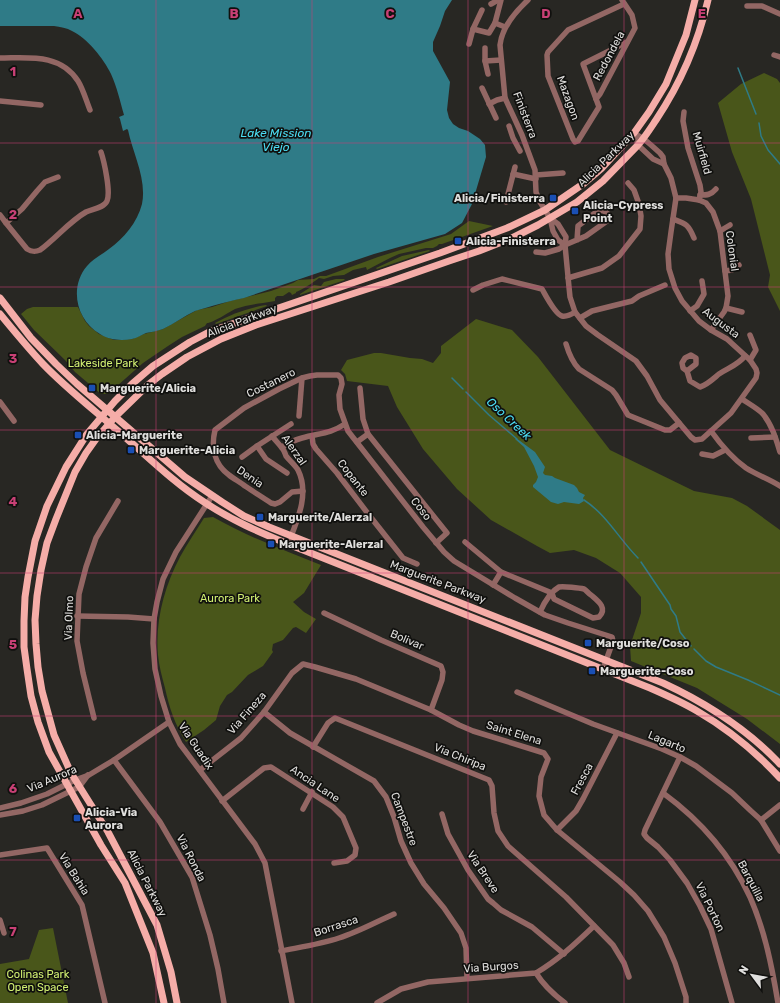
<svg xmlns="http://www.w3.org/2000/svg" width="780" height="1003" viewBox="0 0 780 1003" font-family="Rubik,sans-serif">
<rect width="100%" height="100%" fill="#282723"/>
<g fill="#49561a">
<polygon points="764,73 777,79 780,83 780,311 768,287 770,275 751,199 732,152 718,103 741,84"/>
<path d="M469,221L493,226L442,244H439L437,246L433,248H426L399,254L390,258L367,270L366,267L353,270L344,275L333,276L324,279L319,278C314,282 302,290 296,292V293L292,295L291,293L289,292L283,296H277L275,298V301C271,302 267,302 263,303C254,304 244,306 235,309C229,312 213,323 207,323L205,326L182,337L168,346L143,363L108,394H101L75,372L65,360L34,330L21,314L27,309L33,307H78L85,321L89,326L99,334L114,340L132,339L144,334L163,329L197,310L212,307L230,301L271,291L293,283L298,280L314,279L320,276H326L378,257L451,234Z"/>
<polygon points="429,250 430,251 377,269 376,268 402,256"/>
<polygon points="336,279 344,279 345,280 300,295 300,294 314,285 321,286 324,282"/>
<path d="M266,305L267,306L216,324L215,323C231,314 248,308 266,305Z"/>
<polygon points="476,319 512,330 538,357 610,450 694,491 732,498 747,506 780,530 780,744 747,719 697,688 631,661 630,646 641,613 641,597 620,573 596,558 574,550 550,553 537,546 491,520 457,489 423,449 397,407 388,386 347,381 345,374 341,370 347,360 374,353 381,353 410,358 422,359 433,363 441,353 441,346"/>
<path d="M213,517C248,537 284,550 321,565L304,593L293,602L304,612L316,619L306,633L296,627L293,628L283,640L273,644L272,650L273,652L263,666L248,675L232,692L227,695L220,706L216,720L204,730L186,742C175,725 169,707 165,688C162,677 159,666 158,655C155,622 164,587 180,557C187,544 196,531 204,518Z"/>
<polygon points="53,928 68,1003 0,1003 0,964 29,959 39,930"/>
</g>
<g fill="#2f7b87">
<path d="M0,0H452L445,11L440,26L433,42V51L450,82L447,110L449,118L453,124L459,128L468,131L480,139L485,145L486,157L472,204L462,223L445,234L374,254L244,298C233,300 223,303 212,306C207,308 200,309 195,311C184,316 174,324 163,329C158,331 151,332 146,333C141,335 137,338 132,339C121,341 109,340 100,334C76,320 69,287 87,266C93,259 101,255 109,249C124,238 137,223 142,204C147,179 133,154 128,130L127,129L123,131L120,119L119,117L124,115C120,101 117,87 111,74C104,59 87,38 72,31C67,28 60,27 54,26H0Z"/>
<polygon points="516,438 535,452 545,467 543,473 545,475 552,476 555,478 574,485 577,488 579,492 585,495 583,498 584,501 579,504 564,502 558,504 551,502 533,487 533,485 536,482 538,477 534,466 524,447 515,439"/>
</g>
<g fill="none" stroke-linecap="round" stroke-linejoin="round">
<g stroke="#2f7b87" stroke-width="1.5">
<polyline points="738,68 756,114"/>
<polyline points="759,123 761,136 768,150 780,164"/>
<polyline points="452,378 463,389"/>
<polyline points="466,392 489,415 517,439"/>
<path d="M584,500C607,515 619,539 638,558"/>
<polyline points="641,562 670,605 671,609 676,616 680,632 691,646"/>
<polyline points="694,649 706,661 716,667 748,680 780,695"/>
</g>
<g stroke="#936764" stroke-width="5.5">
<path d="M528,0C515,12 502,27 500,45L505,98L522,135L535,170L536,192L540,202L550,218L553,231L558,240L565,245"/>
<polyline points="491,4 498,0"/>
<polyline points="624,4 568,30 548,52 547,55 548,76 573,139 575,142 578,141 599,107 583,64 627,42"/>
<polyline points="747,6 762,6 780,14"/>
<polyline points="495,23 501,0"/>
<polyline points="473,29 489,33 495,23 505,27"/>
<polyline points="469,44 473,29 482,10"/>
<polyline points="485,48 485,61 488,74"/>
<polyline points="774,55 780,57"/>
<path d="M0,58C28,58 60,53 78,81C83,89 86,100 90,110"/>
<polyline points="485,61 501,60"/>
<polyline points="482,88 496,118"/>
<polyline points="596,99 600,94 635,28 632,15 622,0"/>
<polyline points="0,101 41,105"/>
<polyline points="489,104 497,100 505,98"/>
<polyline points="684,112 683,121 688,148 700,185 701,192 699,200"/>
<polyline points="509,126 513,138 520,151"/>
<polyline points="634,133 638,145 653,159 664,164"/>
<polyline points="513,174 536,179"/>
<polyline points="536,175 563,173"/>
<path d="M700,195C707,195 711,195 716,189"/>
<polyline points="676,198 686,198 699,200 706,203 713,212 720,231 728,296 726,308 724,312 711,330"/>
<polyline points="506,202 515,167"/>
<path d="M0,215L6,223L27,249C32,252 35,252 40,250C55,239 70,221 86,212C92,209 104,208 107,201C111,192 104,161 101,152"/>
<polyline points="550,218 558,224 566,237 565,245 569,287 570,297 575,312 586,326 598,335 636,361 647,376 660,400 691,437 695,440 702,439 731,413 756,378 757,373 756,369 750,360 727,339 711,330 699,321 682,301 675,288 669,269 668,254 671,232 676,198 671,178 664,164 663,157 660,153 651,145 644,139 634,133"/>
<path d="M673,219C686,224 688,224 694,238"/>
<polyline points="6,223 22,209 37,191 45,182 58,177"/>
<polyline points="720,231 730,225"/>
<polyline points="536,252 545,253 559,249 565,245 586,236 607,221 608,214 604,211 599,210 578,226 577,240"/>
<polyline points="725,271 732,270 739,265"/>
<polyline points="568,278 602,268 619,256 640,229 641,216 639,204 634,190 628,183"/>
<path d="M473,290L483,285L502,279L542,289C546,296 555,314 562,316C567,317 572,314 575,312"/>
<polyline points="726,308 742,312"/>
<polyline points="690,311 697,306 704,294 702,281"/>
<polyline points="580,318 592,311 632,301 639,296 665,285"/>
<path d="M566,344C569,354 572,362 579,369L612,390L616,395L628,415L665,430H670L679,423"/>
<polyline points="750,360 756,350 750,335"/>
<path d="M687,371L696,364V358L691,355L685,358L682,363L683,368L687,371L690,381L700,387C707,385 713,379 719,374C728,368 738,365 745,356"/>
<polyline points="360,388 363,419 368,434 447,533 436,543"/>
<path d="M742,399C749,404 757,408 763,414C772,425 776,439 780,452"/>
<polyline points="0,402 14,421"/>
<polyline points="299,416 302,378"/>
<path d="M711,431C721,445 732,458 746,468C757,475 769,479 780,486"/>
<path d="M272,436C275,440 279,444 282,448C284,450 285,453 286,456C290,461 295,465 298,470C310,494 297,521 288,544"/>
<polyline points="312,436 313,444 316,449 337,473 369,515 403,558 417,564"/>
<polyline points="751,438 775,437"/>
<polyline points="357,442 368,434"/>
<polyline points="257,446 266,459 287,473"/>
<path d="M282,447C288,443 295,440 302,438C319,433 330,434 345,424"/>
<polyline points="702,454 713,456 725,450"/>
<polyline points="242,457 257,446 291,424"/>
<path d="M303,491L292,492L280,502L275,504L271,503C262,497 254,492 245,486C240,482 234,479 229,475C214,464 211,447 215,430L244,408L279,389L302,378L310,376L317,375H338L341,378L342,384L339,395L340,409L348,431L423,527L444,552L454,561L515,598L545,615L568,623L612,637L613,641L603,669"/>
<polyline points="212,496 176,552 163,579 157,602 154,619 153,643 155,669 161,696 169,722 180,744 255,844 265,863 292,1003"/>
<polyline points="465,542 501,572 552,593"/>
<polyline points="493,585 501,572"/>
<path d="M540,612C544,603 550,592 559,587C563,586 580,588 584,589C586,590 589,594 591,595C598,601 608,608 599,617L593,618L554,599L552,593"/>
<polyline points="324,613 381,640 441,666 443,672 442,680 431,710"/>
<polyline points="77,616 128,617 154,619"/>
<polyline points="517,692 593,724 662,749 680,757 696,766 732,793 751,811 761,820 780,851"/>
<polyline points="264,712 290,733 374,781 386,797 394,817 401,841 411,863 424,884 444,908 461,933 466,948 467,978"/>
<polyline points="94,718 83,673 77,641 79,594 86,567 96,538 118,501"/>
<polyline points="313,747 328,723 335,718 489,780 492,786 494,813 498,831 508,846 566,897 613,945 624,963 629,977"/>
<polyline points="680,757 645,830 644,834 647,838 658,847 670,860 687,883 700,906 711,929 732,1003"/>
<polyline points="114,760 160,822 192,877 210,935 218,969 224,1003"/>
<polyline points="200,770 241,738 264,712 292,673 303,664 315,667 356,679 431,710 459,725 473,731 544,753 548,759 541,777 539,796 544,815 557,830 620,882 634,895 648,911 664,937 675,963 686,997 686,1003"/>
<path d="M663,793C700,820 731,856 750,897C765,931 772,967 778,1003"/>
<polyline points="222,801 264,768 271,767 333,807 343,817 356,848 355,855 347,861 334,863"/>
<polyline points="0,808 21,803 47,794 75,780 89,775 114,760 169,722"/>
<polyline points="303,809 312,792"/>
<polyline points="442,814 448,834 468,870 488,899 493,903 501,910 532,927 564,954"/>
<polyline points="0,815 23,811 42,805 79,787 88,775"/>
<polyline points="761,820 780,805"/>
<polyline points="557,830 576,811 583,799 617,733"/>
<polyline points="0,855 47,848 82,905 105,1003"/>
<polyline points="0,920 4,933"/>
<path d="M281,951C301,947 321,944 339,938C358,932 376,922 394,914"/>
<path d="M536,973C544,986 553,994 565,1003"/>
<path d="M377,1003L401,989L428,982L536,973C558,960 575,944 594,926"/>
</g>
<g stroke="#f5ada8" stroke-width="7">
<path d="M0,298L31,338L56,364L77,384L185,477L222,502L244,516L269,527L663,683C706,703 747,729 780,764"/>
<path d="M0,314C14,331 28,348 43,364C66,388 93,409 118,431C146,455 173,482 204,502C231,520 259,532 288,544L650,688C666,695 682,702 697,711C728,729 755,751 780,778"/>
<polyline points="164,1003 153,953 125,883 101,845 49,752 38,722 31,696 27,669 24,647 24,621 25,597 28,577 35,541 47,506 66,467 87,434 115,401 132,384 153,366 190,342 209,332 226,326 440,253 507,228 545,210 583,184 602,168 634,133 649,112 666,84 686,35 695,0"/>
<path d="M177,1003L171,972L157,925L108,832L71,773L54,735L42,691L38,667L36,644L35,620L37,596L41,570L47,543L56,519L75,472L86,453L96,439L115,417L149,384L162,374L187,357L221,339L256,325L389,282L449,261L479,251L512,238L538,225L577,202L603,181L638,145C645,137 650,129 656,120C680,84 698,43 708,0"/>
</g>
</g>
<path fill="none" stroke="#c84075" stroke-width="1" stroke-opacity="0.55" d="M156,0V1003M312,0V1003M468,0V1003M624,0V1003M0,143H780M0,287H780M0,430H780M0,573H780M0,716H780M0,860H780"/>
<g fill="#1a4fb4" stroke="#10100e" stroke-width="1.5">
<rect x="549" y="194" width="8" height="8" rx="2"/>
<rect x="571" y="207" width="8" height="8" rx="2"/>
<rect x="454" y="237" width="8" height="8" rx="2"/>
<rect x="88" y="384" width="8" height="8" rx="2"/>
<rect x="74" y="431" width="8" height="8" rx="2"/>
<rect x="127" y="446" width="8" height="8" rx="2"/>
<rect x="256" y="513" width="8" height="8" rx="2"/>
<rect x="267" y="540" width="8" height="8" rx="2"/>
<rect x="584" y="639" width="8" height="8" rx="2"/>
<rect x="588" y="667" width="8" height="8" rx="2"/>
<rect x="73" y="814" width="8" height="8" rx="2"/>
</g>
<g text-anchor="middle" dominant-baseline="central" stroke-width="3.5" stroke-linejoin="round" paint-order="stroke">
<g font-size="11" fill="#e0dfdd" stroke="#10100e">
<text transform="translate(609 56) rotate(-62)">Redondela</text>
<text transform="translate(568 98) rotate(70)">Mazagon</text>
<text transform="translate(525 115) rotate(69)">Finisterra</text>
<text transform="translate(702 153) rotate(74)">Muirfield</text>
<text transform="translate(606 159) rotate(-44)">Alicia Parkway</text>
<text transform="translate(732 251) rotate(82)">Colonial</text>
<text transform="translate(242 321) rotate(-21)">Alicia Parkway</text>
<text transform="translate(721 323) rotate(37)">Augusta</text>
<text transform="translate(271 383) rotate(-26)">Costanero</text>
<text transform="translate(294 450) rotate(55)">Alerzal</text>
<text transform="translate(250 477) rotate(34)">Denia</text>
<text transform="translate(353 478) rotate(52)">Copante</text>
<text transform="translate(421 509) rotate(52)">Coso</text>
<text transform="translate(438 582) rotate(21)">Marguerite Parkway</text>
<text transform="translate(69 618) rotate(-88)">Via Olmo</text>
<text transform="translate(407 640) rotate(23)">Bolivar</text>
<text transform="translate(247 713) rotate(-49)">Via Fineza</text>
<text transform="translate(514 733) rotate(17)">Saint Elena</text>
<text transform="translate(667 742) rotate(23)">Lagarto</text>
<text transform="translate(196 746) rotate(56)">Via Guadix</text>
<text transform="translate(460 757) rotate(22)">Via Chiripa</text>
<text transform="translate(52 779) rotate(-23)">Via Aurora</text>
<text transform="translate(582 779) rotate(-62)">Fresca</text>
<text transform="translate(315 784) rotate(34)">Ancia Lane</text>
<text transform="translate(404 819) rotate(69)">Campestre</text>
<text transform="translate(191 858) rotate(63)">Via Ronda</text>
<text transform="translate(483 872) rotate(56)">Via Breve</text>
<text transform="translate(74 874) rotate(58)">Via Bahia</text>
<text transform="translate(751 881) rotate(62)">Barquilla</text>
<text transform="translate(147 883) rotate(63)">Alicia Parkway</text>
<text transform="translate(710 907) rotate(64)">Via Porton</text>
<text transform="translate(336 926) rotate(-18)">Borrasca</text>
<text transform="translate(491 967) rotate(-4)">Via Burgos</text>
</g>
<g font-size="11" font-weight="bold" fill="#e0dfdd" stroke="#10100e" text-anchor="start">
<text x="545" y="198" text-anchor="end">Alicia/Finisterra</text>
<text x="583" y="205">Alicia-Cypress<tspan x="583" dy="13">Point</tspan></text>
<text x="466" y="241">Alicia-Finisterra</text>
<text x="100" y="388">Marguerite/Alicia</text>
<text x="86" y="435">Alicia-Marguerite</text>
<text x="139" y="450">Marguerite-Alicia</text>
<text x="268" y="517">Marguerite/Alerzal</text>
<text x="279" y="544">Marguerite-Alerzal</text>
<text x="596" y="643">Marguerite/Coso</text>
<text x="600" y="671">Marguerite-Coso</text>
<text x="85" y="812">Alicia-Via<tspan x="85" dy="13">Aurora</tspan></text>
</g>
<g font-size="11" fill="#d2f072" stroke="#10100e">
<text x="103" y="363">Lakeside Park</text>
<text x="230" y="598">Aurora Park</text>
<text x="38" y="974">Colinas Park<tspan x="38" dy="13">Open Space</tspan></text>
</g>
<g font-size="12" font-style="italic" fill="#4cdef4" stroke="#10100e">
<text x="276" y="133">Lake Mission<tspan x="276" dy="14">Viejo</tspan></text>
<text transform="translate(509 419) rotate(43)">Oso Creek</text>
</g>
</g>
<g font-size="13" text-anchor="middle" font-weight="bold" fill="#c84075" stroke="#10100e" stroke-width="3.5" stroke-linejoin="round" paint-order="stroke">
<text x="78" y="18">A</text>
<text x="234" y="18">B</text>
<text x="390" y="18">C</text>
<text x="546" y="18">D</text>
<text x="702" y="18">E</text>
<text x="13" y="76">1</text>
<text x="13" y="219">2</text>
<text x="13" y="363">3</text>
<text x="13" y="506">4</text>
<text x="13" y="649">5</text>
<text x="13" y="793">6</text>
<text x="13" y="936">7</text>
</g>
<g transform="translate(752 975) rotate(302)" stroke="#10100e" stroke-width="3" paint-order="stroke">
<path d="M0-3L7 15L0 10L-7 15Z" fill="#e0dfdd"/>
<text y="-6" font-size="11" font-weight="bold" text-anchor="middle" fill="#e0dfdd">N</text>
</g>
</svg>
